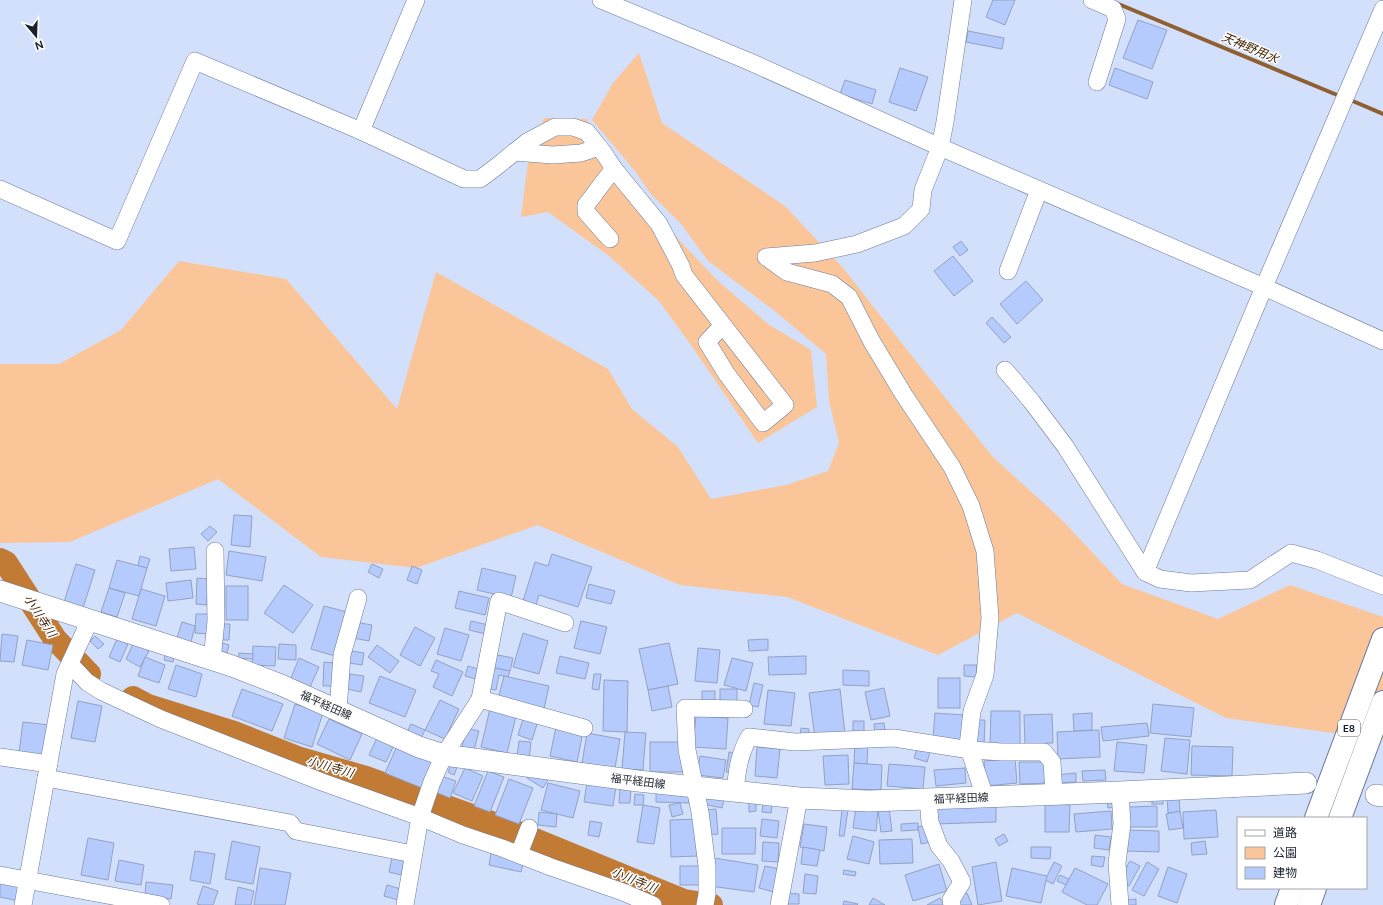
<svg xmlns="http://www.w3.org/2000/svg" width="1383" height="905" viewBox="0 0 1383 905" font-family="'DM Sans','Noto Sans JP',sans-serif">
<rect width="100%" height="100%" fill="#d3e0fb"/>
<g fill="#fac699">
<polygon points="639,53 662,123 785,206 844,269 911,355 993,457 1060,518 1122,584 1218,619 1290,585 1383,617 1383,740 1226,718 1017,613 938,655 787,597 680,585 538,525 416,568 321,557 218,479 70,542 0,543 0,364 59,364 121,330 179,261 286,279 397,409 436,272 608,369 632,409 678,447 711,499 786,485 828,471 839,443 829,401 826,354 776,312 708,261 681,224 650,193 635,171 592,120 613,83"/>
<polygon points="544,118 586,119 680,241 718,281 768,324 811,350 817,407 758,443 693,348 659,301 609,256 548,212 521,217 528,162"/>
</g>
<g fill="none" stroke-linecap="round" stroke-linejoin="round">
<g stroke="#8f5f31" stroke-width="4">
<polyline points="1116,3 1342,97"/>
<polyline points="1348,99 1383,114"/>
</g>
<g stroke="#c27b34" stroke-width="24">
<polyline points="0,560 6,563 55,639 89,674"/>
<polyline points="133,698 148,706 234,733 297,758 366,778 508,829 684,901 711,905"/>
</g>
</g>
<g fill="#b5cbfd" stroke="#93a1c2">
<polygon points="993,0 1015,0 1005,25 986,17"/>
<polygon points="1138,20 1167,30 1152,69 1123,58"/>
<polygon points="968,31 1004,38 1002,49 966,42"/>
<polygon points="900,68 928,77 916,111 889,102"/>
<polygon points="1115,68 1153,82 1147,99 1109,85"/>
<polygon points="845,80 876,90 872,104 840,94"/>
<polygon points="961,241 968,250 960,256 953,247"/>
<polygon points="953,256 973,281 954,296 934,271"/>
<polygon points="1026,281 1043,300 1017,324 1000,304"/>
<polygon points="992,317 1011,337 1004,343 986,323"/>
<polygon points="234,515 252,516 250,547 231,545"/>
<polygon points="210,526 217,532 208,541 201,534"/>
<polygon points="194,547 196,569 171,571 169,549"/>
<polygon points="229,551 266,557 262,581 226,575"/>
<polygon points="552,554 592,567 578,607 539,595 536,605 523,601 535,562 548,566"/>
<polygon points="140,556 150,559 147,568 138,566"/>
<polygon points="117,560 147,568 139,596 109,588"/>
<polygon points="76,564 95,570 83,608 64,602"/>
<polygon points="372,564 383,569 379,578 368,572"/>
<polygon points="412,566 422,570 417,584 407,580"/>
<polygon points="482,568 516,576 511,598 477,590"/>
<polygon points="197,578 208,579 207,605 196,604"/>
<polygon points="191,580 193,598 168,601 166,583"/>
<polygon points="589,584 615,591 611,604 586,598"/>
<polygon points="284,585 313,605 293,633 264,613"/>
<rect x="226" y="586" width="22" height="34"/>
<polygon points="109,588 125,593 117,617 101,612"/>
<polygon points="141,589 165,596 156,626 132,619"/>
<polygon points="459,591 489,598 485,615 455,608"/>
<polygon points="324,606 347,612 335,656 311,649"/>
<polygon points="196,614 209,614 209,634 195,633"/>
<polygon points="471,621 488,625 486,634 469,630"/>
<polygon points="581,621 607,627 600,654 574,648"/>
<polygon points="182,622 195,626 191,642 177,638"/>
<polygon points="355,622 372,625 369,641 353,638"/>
<polygon points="224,624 230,624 229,640 222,640"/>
<polygon points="415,627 435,638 420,666 400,655"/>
<polygon points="445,628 469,635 461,661 437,654"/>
<polygon points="523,633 548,641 539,674 513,667"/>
<polygon points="2,634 18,636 14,662 0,661"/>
<polygon points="95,636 104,644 98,649 90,641"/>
<polygon points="117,639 128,644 120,662 109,657"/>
<polygon points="768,639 768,650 749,651 748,640"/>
<polygon points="27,640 53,645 48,670 22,665"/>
<polygon points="134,642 149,651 140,667 126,659"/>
<polygon points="222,643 229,645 227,653 220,651"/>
<polygon points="669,643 678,684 648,690 639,649"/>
<polygon points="279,644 296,645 296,660 278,659"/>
<polygon points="377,645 399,661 390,673 368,657"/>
<polygon points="253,646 276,647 275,666 252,665"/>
<polygon points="698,648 720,650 717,683 695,681"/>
<polygon points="351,651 364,653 362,665 349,663"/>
<polygon points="239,653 253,654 253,659 238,658"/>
<polygon points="493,654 513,658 510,671 490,667"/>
<polygon points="165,655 174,657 173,662 164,660"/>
<polygon points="560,656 589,663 585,679 556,673"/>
<polygon points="806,656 806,674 769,675 768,657"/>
<polygon points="145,657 165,665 159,683 138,676"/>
<polygon points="299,658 319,667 310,687 291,678"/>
<polygon points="732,658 753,663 746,691 724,685"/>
<polygon points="436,660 463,672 452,696 433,687 439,674 431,671"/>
<polygon points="324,662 334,663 333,686 323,686"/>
<polygon points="176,665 202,674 196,697 168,689"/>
<polygon points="964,665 977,665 976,677 964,676"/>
<polygon points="468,666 478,669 476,679 465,676"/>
<polygon points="490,667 510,671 508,677 499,675 496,690 485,688"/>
<polygon points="843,670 869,671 869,686 843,685"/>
<polygon points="350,674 364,676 361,692 347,689"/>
<polygon points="594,674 601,674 599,690 592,689"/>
<polygon points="380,676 416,690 405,717 369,703"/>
<polygon points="504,676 549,686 544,709 498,699"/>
<rect x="938" y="678" width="22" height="30"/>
<polygon points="604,680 628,681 627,732 603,731"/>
<polygon points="754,683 763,685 758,707 749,705"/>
<polygon points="668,686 672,707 652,711 648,690"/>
<polygon points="884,688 890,716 871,720 865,692"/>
<polygon points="242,689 283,704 272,731 232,716"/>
<rect x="720" y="689" width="17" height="15"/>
<polygon points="840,689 845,734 815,738 809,693"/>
<polygon points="768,690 795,693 791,726 764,724"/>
<rect x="702" y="691" width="13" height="13"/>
<polygon points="440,700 459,709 445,739 425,730"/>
<polygon points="78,701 102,706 95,742 71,738"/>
<polygon points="295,704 323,713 312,747 284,738"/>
<polygon points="1153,704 1194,708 1191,737 1150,733"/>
<polygon points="490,709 516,716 507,753 481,747"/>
<polygon points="991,711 1020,711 1020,747 990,746"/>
<polygon points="935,713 964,715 961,741 933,739"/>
<polygon points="1092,713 1092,730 1074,731 1073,714"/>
<polygon points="1052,714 1053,743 1025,744 1024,715"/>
<polygon points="524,716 538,721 532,740 518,735"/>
<polygon points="696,716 728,718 726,749 693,747"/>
<polygon points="329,719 362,734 350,760 317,744"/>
<polygon points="975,720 985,720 984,745 974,745"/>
<polygon points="853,721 864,721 864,732 853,733"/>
<polygon points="23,722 49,725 45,756 19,753"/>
<polygon points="884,723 885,732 875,732 874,724"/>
<polygon points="1147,723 1149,736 1103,741 1101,727"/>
<polygon points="411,724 425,730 421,738 407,732"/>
<polygon points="556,727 583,732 577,762 550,756"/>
<polygon points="466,728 479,731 474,750 462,747"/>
<polygon points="801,728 809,729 809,738 800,737"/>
<polygon points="1099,730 1100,757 1058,759 1057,732"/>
<polygon points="625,732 646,733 643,770 622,769"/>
<polygon points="587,733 620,739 615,768 582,763"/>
<polygon points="377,738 394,745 386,762 369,755"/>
<polygon points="1165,738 1190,740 1187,774 1161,771"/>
<polygon points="519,741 531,742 529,759 517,757"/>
<rect x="650" y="742" width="34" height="30"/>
<polygon points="1117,742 1147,745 1144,773 1114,771"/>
<polygon points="855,743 868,743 867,764 854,763"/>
<polygon points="397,746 434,762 422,788 385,773"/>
<polygon points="918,746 931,749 927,762 914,758"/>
<polygon points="1192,746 1233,747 1232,776 1191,775"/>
<polygon points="757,747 780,749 777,778 755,776"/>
<polygon points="729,752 736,753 733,773 726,772"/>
<polygon points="848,755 849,784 825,785 823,756"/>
<polygon points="700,756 726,760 723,778 697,775"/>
<polygon points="1015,758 1017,783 986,786 984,761"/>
<polygon points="452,762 458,765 454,775 448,772"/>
<polygon points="1019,762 1048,762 1048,783 1020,784"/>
<polygon points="854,763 882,765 881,790 852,789"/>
<polygon points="889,764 925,767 923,789 887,786"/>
<polygon points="465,768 483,776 472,801 453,793"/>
<polygon points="965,768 966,783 936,786 934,770"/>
<polygon points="1105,770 1106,780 1083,781 1082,771"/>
<polygon points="488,771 504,777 490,812 474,806"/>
<polygon points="529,773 550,777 543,788 527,778"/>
<polygon points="1076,773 1076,782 1057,783 1056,775"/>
<polygon points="441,776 456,781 450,798 435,792"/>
<polygon points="509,779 533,788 519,824 495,815"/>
<polygon points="587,782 616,787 613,806 584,802"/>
<polygon points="548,783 580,791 573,818 541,810"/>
<polygon points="620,788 631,788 630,803 619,803"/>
<polygon points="656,792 689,793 689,803 656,802"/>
<polygon points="635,794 644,795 643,805 634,805"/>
<polygon points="704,795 724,799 722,808 703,804"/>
<polygon points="1179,796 1180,812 1168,813 1167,797"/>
<polygon points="1114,799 1116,807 1108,808 1107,800"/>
<rect x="1152" y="799" width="11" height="5"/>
<polygon points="756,801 756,811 749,812 749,802"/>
<polygon points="680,803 683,814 672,817 669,805"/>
<polygon points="763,804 772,805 771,813 762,812"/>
<polygon points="1045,804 1070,805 1069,832 1045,832"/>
<polygon points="643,805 660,808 654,844 637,842"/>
<polygon points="996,806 996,822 935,824 935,808"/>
<polygon points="1157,806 1157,827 1129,827 1129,807"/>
<polygon points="856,807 878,810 876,831 853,828"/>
<polygon points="889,808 892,831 881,832 878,810"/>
<polygon points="716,809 718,834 706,835 704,810"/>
<polygon points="842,810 848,810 844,836 839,836"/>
<polygon points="1216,810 1218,837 1184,839 1183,812"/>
<polygon points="1111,811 1112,829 1076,832 1074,814"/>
<polygon points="1180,811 1183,828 1169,830 1166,814"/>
<polygon points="539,812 557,814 556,827 538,825"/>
<polygon points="697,819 698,856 671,857 670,820"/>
<polygon points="762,819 779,821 777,838 760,836"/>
<polygon points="590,821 602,823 599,837 588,835"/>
<polygon points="918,823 918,830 901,831 901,824"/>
<polygon points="804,824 827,827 824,851 800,847"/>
<polygon points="927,825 930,842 921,844 918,827"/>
<polygon points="722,828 756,828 755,854 722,854"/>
<polygon points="1126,830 1159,831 1159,852 1125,851"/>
<polygon points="1004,834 1008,841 999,846 995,839"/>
<polygon points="1095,835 1111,837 1109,850 1094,848"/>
<polygon points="853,836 874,842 869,864 847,859"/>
<polygon points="88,838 114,843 108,880 81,875"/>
<polygon points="912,839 913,863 880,864 879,840"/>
<polygon points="232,841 260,847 253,884 225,879"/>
<polygon points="1205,841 1207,854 1192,855 1191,843"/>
<polygon points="763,842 779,843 778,862 762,861"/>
<polygon points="803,847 820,850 817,866 801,864"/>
<polygon points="1031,847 1051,847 1050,859 1031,858"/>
<polygon points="195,851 215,854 210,884 190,880"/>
<polygon points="393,853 405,855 401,875 389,872"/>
<polygon points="491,853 524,860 521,872 489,865"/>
<polygon points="1092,856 1105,857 1103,867 1091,865"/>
<polygon points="714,858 758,865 754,892 710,886"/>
<polygon points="119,860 144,865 141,885 115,881"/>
<polygon points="1130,861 1140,866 1129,886 1119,880"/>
<polygon points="996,862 1002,901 978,905 972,867"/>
<polygon points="1054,862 1062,866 1053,884 1045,880"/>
<polygon points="1147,862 1159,869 1144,896 1132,890"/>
<polygon points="939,864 947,891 913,901 905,875"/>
<rect x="680" y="866" width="23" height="19"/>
<polygon points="765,866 780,869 774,892 759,888"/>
<polygon points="1168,867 1187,874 1177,903 1158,896"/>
<polygon points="260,868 291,873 285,905 254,905"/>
<polygon points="1012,868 1047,876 1041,903 1006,896"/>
<polygon points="1075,868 1108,884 1097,905 1087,905 1062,892"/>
<polygon points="844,870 856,872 855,876 843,874"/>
<polygon points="805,874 818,876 816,894 803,893"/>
<polygon points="1060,875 1069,879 1066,885 1057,881"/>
<polygon points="0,882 21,886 19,901 0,897"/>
<polygon points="146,882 173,885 171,899 145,895"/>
<polygon points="387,885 401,889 398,900 384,896"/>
<polygon points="203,886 218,891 213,905 201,905 197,904"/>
<polygon points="238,887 254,891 251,905 235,905"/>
<polygon points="788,893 799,894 799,904 787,904"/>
<polygon points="967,893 972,905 957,905 954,899"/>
<polygon points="873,898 885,905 869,905"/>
<polygon points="940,898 944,905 927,905"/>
<polygon points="1136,899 1136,905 1127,905 1127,900"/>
<polygon points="844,901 858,904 857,905 843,905"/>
</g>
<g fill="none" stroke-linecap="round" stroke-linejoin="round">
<g stroke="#6c7a99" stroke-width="18">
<g id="minor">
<polyline points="601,0 748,61 940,147 1264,287 1383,341"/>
<polyline points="963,0 945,122 940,147 923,190 921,209 904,226 857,244 815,253 766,257 787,272 832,284 849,297 872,342 904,395 952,467 971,506 985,551 990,618 985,675 972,711 968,746 985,797"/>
<polyline points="1092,0 1113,9 1117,19 1097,82"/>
<polyline points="1383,9 1264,287 1145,572 1160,579 1191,583 1250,580 1291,553 1317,560 1383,586"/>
<polyline points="361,131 464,179 480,179 496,167 527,142 555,127 573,127 587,132 605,155 614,169 659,224 681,266 684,275 785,405 763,423 726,373 707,342 723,325"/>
<polyline points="514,152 553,155 581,153 599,147"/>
<polyline points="0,189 117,241 195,61 361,131 416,0"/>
<path d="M610,239L586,212V205C596,193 603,181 614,169"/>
<polyline points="1008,271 1039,190"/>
<polyline points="1005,370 1032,402 1065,446 1145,572"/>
<polyline points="212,660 216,621 215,551"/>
<polyline points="70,664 87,682 101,691 161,719 322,782 420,817 463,835 502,848 551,867 623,892 653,905"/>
<polyline points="480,699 499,601 565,623"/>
<polyline points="338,711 342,655 358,598"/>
<polyline points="0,757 49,764"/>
<polyline points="46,778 290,823 296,831 413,854"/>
<path d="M735,791C737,771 739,755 749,737L795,742L894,738L970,750L1002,752H1044L1052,762L1054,794"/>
<polyline points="1120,792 1122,824 1117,863 1120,905"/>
<polyline points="928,799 930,822 939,846 951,861 962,882 951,900 952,905"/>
<polyline points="519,854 529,828"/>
<polyline points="0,875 161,905"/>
<polyline points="23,905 65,674 90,620"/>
<polyline points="405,905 420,817 432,782 444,755 480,699 584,728"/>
<polyline points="705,905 707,894 707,866 700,812 687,750 685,708 744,709"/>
<polyline points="779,905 799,798"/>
</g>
</g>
<g stroke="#6c7a99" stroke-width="22">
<g id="major">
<polyline points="0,591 232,666 281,685 419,747 444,755 638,781 799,798 869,801 1120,792 1306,783"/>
<polyline points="1376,795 1383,796"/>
</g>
</g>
<g stroke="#6c7a99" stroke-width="24">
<g id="highway">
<polyline points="1316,818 1383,639"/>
<polyline points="1340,818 1383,702"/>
<polyline points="1286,905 1292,888"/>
<polyline points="1309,905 1315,888"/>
</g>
</g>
<use href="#minor" stroke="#fff" stroke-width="17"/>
<use href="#major" stroke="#fff" stroke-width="21"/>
<use href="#highway" stroke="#fff" stroke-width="22"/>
</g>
<g text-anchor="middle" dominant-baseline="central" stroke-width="3" stroke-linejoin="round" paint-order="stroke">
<rect fill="#fff" stroke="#5e626b" stroke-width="1" x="1338" y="720" width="22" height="16" rx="3"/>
<g font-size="10" font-weight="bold" fill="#191f2b">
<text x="1349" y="728">E8</text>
</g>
<g font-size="11" fill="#191f2b" stroke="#fff">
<text transform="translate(326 705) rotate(24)">福平経田線</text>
<text transform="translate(638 781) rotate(7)">福平経田線</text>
<text transform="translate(961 798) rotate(-2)">福平経田線</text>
</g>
<g font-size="12" font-style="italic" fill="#432507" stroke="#fff">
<text transform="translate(1250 48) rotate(23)">天神野用水</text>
<text transform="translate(40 616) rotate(57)">小川寺川</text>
<text transform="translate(330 767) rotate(16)">小川寺川</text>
<text transform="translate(634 880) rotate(22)">小川寺川</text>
</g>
</g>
<rect x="1237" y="817" width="130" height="72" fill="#ffffff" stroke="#a3a5aa"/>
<rect x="1245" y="830" width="20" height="6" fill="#ffffff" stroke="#a3a5aa"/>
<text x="1273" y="837" font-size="12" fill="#191f2b">道路</text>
<rect x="1245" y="847" width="20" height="12" fill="#fac699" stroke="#a3a5aa"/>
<text x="1273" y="857" font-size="12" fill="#191f2b">公園</text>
<rect x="1245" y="867" width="20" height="12" fill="#b5cbfd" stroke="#a3a5aa"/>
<text x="1273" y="877" font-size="12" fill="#191f2b">建物</text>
<g transform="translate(36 36) rotate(161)" stroke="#ffffff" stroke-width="3" paint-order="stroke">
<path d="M0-3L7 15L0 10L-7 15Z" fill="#191f2b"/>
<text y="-6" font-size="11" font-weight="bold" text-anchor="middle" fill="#191f2b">N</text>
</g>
</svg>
